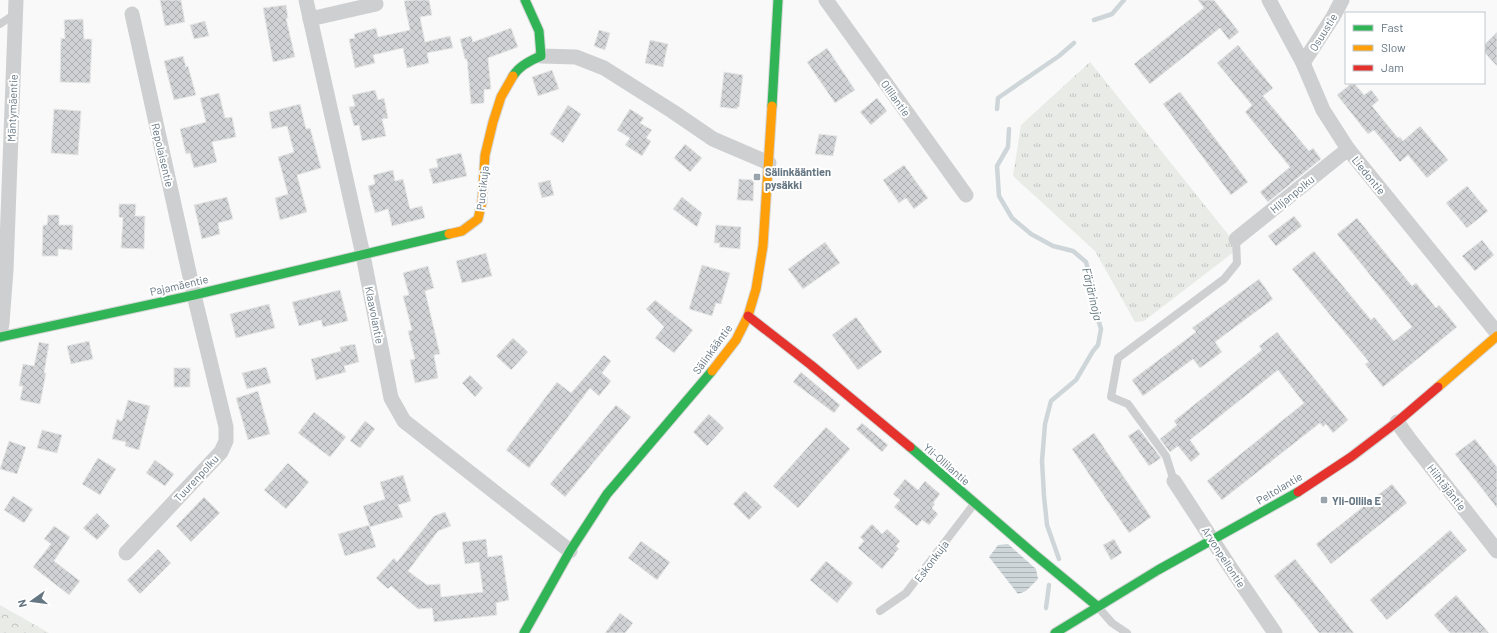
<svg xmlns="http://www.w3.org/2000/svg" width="1497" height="633" viewBox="0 0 1497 633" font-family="Barlow,sans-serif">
<defs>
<pattern id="grass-tufts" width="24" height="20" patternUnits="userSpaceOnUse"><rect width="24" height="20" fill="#e8ebe6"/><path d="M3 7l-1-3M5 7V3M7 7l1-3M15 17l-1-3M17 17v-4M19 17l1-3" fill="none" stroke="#c0c3c0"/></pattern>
<pattern id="forest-crowns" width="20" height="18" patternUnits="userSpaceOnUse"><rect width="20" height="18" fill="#e8ebe6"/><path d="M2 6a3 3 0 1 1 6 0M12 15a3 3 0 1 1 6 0" fill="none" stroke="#c0c3c0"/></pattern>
<pattern id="water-rules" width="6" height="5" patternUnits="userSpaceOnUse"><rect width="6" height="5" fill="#ced6d9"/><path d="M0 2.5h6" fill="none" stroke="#abb2b5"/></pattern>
<pattern id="building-cross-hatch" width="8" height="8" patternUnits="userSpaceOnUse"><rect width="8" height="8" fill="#d0d2d3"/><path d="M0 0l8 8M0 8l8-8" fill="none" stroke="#acafb1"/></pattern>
</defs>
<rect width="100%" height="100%" fill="#f9f9f9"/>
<polygon fill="url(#grass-tufts)" points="1090,62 1239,248 1144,321 1135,322 1095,251 1013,176 1021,125"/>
<polygon fill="url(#forest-crowns)" points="0,605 49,633 0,633"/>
<polygon fill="url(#water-rules)" points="1008,544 1036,569 1038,579 1026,591 1018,594 989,557 998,545"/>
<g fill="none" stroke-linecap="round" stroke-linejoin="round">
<g stroke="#ced6d9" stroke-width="4.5">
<polyline points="1094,20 1112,14 1124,0"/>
<polyline points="997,109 998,98 1059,56 1074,43"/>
<polyline points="1009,129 1008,147 997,166 999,196 1012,218 1031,234 1053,246 1073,251 1086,262 1092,283 1094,305 1101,329 1098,345 1093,351 1076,380 1051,401 1045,424 1042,461 1044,496 1047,525 1059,559"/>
<polyline points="1046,608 1049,585"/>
</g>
</g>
<g fill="url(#building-cross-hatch)" stroke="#e8e8e8">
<polygon points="160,0 181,0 185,22 165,26"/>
<polygon points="412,0 429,0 432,15 420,17 425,42 450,36 453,48 427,53 429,63 407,68 403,48 373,55 375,63 355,68 349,39 355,38 354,34 376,28 378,37 410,30 404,1"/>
<polygon points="1198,0 1214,0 1239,32 1229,40 1220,28 1150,84 1134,64 1204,8"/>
<polygon points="286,5 288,18 286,18 295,57 273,62 263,8"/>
<polygon points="83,19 84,39 92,39 90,83 60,82 61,38 65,39 64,20"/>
<polygon points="205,21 209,36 194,39 190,25"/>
<polygon points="511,28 518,47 488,58 491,89 484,90 484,103 471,104 467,59 465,59 460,39 471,36 473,42"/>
<polygon points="599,30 610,33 605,50 594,46"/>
<polygon points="1497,32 1497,66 1484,52 1484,45"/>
<polygon points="650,40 668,44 663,67 645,63"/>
<polygon points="1238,45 1273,88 1263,96 1309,151 1313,148 1321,159 1268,202 1260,192 1290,167 1245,112 1252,105 1217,63"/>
<polygon points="827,48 855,90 835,103 807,62"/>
<polygon points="183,56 186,67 188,66 196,95 174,100 164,61"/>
<polygon points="552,70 559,89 538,96 532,77"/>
<polygon points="724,72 743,75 739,107 737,107 737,109 720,107"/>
<polygon points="1352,83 1354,83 1364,95 1371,90 1379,100 1372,106 1398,138 1400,137 1403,141 1420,126 1448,160 1427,178 1408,155 1400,162 1374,130 1368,134 1337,95"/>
<polygon points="375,90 378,100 384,98 388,118 382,119 386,136 362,141 359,125 354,126 349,107 355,106 352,95"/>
<polygon points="1180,92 1248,182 1231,195 1163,104"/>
<polygon points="219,93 225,118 232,117 236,137 212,142 217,162 194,168 190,153 186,154 180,129 206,122 200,98"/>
<polygon points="877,98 887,111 871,125 860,112"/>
<polygon points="300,104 306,129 310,128 321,168 297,175 307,212 280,220 275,198 288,194 278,157 294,152 287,126 272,129 269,112"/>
<polygon points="568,105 581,114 563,143 550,134"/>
<polygon points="54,109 81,111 78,155 51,153"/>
<polygon points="630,109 644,118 640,123 652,130 646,138 651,141 642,156 625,145 630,138 617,130"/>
<polygon points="819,134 837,136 833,156 815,154"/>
<polygon points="685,144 702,158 690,172 674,158"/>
<polygon points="461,153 467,176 433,184 429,169 438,167 436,159"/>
<polygon points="904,165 928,198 914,209 906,198 899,203 883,180"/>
<polygon points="393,170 395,181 403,179 410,209 422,206 425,218 392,226 388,209 375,213 368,186 375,184 373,175"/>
<polygon points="739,179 754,180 753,201 737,200"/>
<polygon points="550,180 554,195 542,198 538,183"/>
<polygon points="1467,186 1488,211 1467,228 1446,203"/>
<polygon points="227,197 233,219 218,223 220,234 202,239 194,205"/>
<polygon points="682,197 702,213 697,227 673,209"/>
<polygon points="119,204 136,204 135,216 145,216 144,249 121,248 123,218 119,217"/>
<polygon points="48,215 59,215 59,225 73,225 72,250 58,249 58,256 42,256 43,225 47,225"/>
<polygon points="1294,216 1302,226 1276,246 1268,236"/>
<polygon points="1357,218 1412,286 1416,283 1436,308 1439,305 1457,327 1383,387 1365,364 1369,362 1292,269 1314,251 1371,320 1374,317 1394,341 1412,327 1337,234"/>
<polygon points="716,225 741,227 740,249 719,247 720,243 714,243"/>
<polygon points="1482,240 1494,255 1475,271 1462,256"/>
<polygon points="825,242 840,263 803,289 788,269"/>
<polygon points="486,253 492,276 462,283 456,261"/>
<polygon points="702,265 730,273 721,304 716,303 712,316 689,309"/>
<polygon points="428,266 434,288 425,291 440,354 434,355 438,378 415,383 410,360 415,359 408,331 412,330 403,296 409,295 403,273"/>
<polygon points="1259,279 1273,299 1215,342 1222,352 1200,368 1193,359 1143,396 1132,380 1196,332 1192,328"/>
<polygon points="340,290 348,321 323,327 321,320 299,326 292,302"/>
<polygon points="655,300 693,330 674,353 655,338 664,327 646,309"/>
<polygon points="269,304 275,328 236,338 230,314"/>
<polygon points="856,317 882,352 858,370 832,335"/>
<polygon points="1277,332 1348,420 1333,433 1326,424 1323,427 1320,423 1222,500 1207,481 1304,403 1278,370 1190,440 1200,454 1191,462 1178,446 1170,452 1160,439 1177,425 1174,421 1262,350 1259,346"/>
<polygon points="513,338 528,352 511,370 496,356"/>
<polygon points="89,341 93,359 71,364 67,346"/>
<polygon points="39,342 49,344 44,373 46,373 40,404 20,400 23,386 19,386 23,364 34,366"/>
<polygon points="355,344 359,362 344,366 346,372 316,380 311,359 341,351 340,347"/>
<polygon points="604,355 611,361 602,373 611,381 599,396 590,388 529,468 506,450 557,382 571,393"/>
<polygon points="266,367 271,383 247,389 242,373"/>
<rect x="174" y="368" width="16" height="19"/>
<polygon points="801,372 840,405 834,413 793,382"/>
<polygon points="470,375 483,388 475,397 462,383"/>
<polygon points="258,391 270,434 248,440 236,398"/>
<polygon points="128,400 150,406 139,450 125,446 126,442 112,439 117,419 122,421"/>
<polygon points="616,405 631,417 565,497 550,484"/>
<polygon points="314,412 346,437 330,457 298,433"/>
<polygon points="709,414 724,428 707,446 693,432"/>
<polygon points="365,421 375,429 360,448 350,441"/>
<polygon points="862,423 888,445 882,452 856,429"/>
<polygon points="826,427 850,449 798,508 773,486"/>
<polygon points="1139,429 1161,458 1149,466 1128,436"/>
<polygon points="42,430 62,435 57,453 37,448"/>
<polygon points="1094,433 1151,517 1129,533 1072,449"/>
<polygon points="1475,439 1497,467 1497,508 1455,454"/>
<polygon points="9,441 26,447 17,474 0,469"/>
<polygon points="98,458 116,469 100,495 82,484"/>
<polygon points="155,460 174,474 165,486 146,473"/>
<polygon points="288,463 309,482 286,509 264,490"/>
<polygon points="403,475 411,501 398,505 403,517 370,527 363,506 385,499 380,482"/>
<polygon points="905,479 918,490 925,481 940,494 933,503 935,504 932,508 938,514 929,525 922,520 917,526 894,507 900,500 893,494"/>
<polygon points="1392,484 1407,503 1331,564 1316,544"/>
<polygon points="745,491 762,507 749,520 733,504"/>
<polygon points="13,496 33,509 24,523 4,510"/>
<polygon points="204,497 220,513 191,542 176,526"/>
<polygon points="445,512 451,526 438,531 408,571 427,585 440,584 441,597 483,592 479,562 465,564 462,542 486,539 488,557 502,555 509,600 496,603 497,615 434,622 432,608 418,609 391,586 388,589 376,578 394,558 397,562 434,516"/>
<polygon points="97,513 110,526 97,540 83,528"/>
<polygon points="872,524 882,534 887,529 900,541 896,546 899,549 894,554 895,554 882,569 858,548 864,541 860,537"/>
<polygon points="369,525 376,547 345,556 338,534"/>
<polygon points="54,526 70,537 54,561 80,581 69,595 33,567 51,544 44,539"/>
<polygon points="1450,530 1467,550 1387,620 1370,600"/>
<polygon points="1114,539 1122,553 1111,560 1103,545"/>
<polygon points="641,541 670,562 657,580 628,558"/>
<polygon points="158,549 171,563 140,594 127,580"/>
<polygon points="1295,559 1354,633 1319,633 1274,576"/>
<polygon points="826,561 853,583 837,603 810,580"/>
<polygon points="1456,595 1489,633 1450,633 1434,615"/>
<polygon points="620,613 633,623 625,633 605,633"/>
</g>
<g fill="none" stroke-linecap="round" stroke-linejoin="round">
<g stroke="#d5d6d7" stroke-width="11">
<g id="fast">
<path d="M513,76C519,66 531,60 541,56L539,31L525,0"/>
<polyline points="772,106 778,0"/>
<polyline points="0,337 194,295 449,234"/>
<polyline points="910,447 1034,554 1097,606"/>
<polyline points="524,633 570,551 607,494 712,371"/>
<polyline points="1055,633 1158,570 1298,492"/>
</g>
</g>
<g stroke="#d5d6d7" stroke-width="11">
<g id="slow">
<polyline points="449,234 462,231 478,219 482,202 485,155 493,122 501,97 513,76"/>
<polyline points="712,371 736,340 748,316 756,289 763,246 772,106"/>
<polyline points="1438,387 1497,336"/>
</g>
</g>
<g stroke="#d5d6d7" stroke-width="11">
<g id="jam">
<polyline points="748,316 811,365 910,447"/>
<polyline points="1298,492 1351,457 1397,422 1438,387"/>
</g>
</g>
<g stroke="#cecfd0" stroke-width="8">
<polyline points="0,24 15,14"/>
<polyline points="1174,481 1166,456 1128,404 1111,397 1118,358 1224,279 1237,263 1236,239"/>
<polyline points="1098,607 1112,623 1127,633"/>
<polyline points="880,611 906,593 974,504"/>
</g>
<g stroke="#cecfd0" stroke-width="15">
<polyline points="306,0 363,255 391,398 404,421 570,551"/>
<polyline points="826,0 966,195"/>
<polyline points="1269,0 1303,63 1323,110 1348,149 1497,333"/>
<polyline points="310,19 376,4"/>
<polyline points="541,56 576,57 604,68 672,111 713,139 769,163"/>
<polyline points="1303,63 1333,17 1342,0"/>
<polyline points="1236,239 1348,149"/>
<polyline points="0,335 2,323 6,270 16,0"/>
<polyline points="1397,422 1410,440 1497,551"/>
<polyline points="1174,481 1230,567 1275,633"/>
<polyline points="126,553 221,452 226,441 226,427 194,295 132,14"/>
</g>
<use href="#fast" stroke="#30b455" stroke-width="9"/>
<use href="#slow" stroke="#ff9f0a" stroke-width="9"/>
<use href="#jam" stroke="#e5322d" stroke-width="9"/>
</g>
<g fill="#99a4ac" stroke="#fff" stroke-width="1.5">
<rect x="753" y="173" width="8" height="8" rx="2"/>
<rect x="1320" y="496" width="8" height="8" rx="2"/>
</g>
<g text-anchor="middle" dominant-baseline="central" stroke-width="4" stroke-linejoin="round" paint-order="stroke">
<g font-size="11" fill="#657683" stroke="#fff">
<text transform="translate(1323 32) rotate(-58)">Osuustie</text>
<text transform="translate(896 98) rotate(54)">Ollilantie</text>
<text transform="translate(12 108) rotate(-88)">Mäntymäentie</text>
<text transform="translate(163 155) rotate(77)">Repolaisentie</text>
<text transform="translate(1369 175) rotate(51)">Liedontie</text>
<text transform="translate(482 188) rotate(-84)">Puotikuja</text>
<text transform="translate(1292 194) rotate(-39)">Hiljanpolku</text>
<text transform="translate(179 285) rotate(-13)">Pajamäentie</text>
<text transform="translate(375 315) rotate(79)">Klaavolantie</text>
<text transform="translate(712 349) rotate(-54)">Sälinkääntie</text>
<text transform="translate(947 464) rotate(41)">Yli-Ollilantie</text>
<text transform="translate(196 478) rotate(-47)">Tuurenpolku</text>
<text transform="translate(1447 487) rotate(52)">Hiihtäjäntie</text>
<text transform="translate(1279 488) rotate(-31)">Peltolantie</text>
<text transform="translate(1224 557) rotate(57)">Arvonpellontie</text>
<text transform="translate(931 561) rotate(-53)">Eskonkuja</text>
</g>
<g font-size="11" font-weight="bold" fill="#657683" stroke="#fff" text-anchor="start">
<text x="765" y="171">Sälinkääntien<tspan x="765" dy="13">pysäkki</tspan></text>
<text x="1332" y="500">Yli-Ollila E</text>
</g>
<g font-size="12" font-style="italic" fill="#60757c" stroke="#fff">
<text transform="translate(1093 294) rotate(77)">Färjärinoja</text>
</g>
</g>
<rect x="1345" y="12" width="140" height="72" fill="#ffffff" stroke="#c1c8cd"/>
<rect x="1353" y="25" width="20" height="6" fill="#30b455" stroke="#c1c8cd"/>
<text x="1381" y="32" font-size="12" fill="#657683">Fast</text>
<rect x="1353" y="45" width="20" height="6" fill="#ff9f0a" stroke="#c1c8cd"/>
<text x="1381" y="52" font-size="12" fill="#657683">Slow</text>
<rect x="1353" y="65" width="20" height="6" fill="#e5322d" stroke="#c1c8cd"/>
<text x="1381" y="72" font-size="12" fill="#657683">Jam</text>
<g transform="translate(32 601) rotate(256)" stroke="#ffffff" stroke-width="3" paint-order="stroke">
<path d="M0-3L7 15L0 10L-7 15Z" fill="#657683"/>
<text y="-6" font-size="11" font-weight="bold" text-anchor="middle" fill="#657683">N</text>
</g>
</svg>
